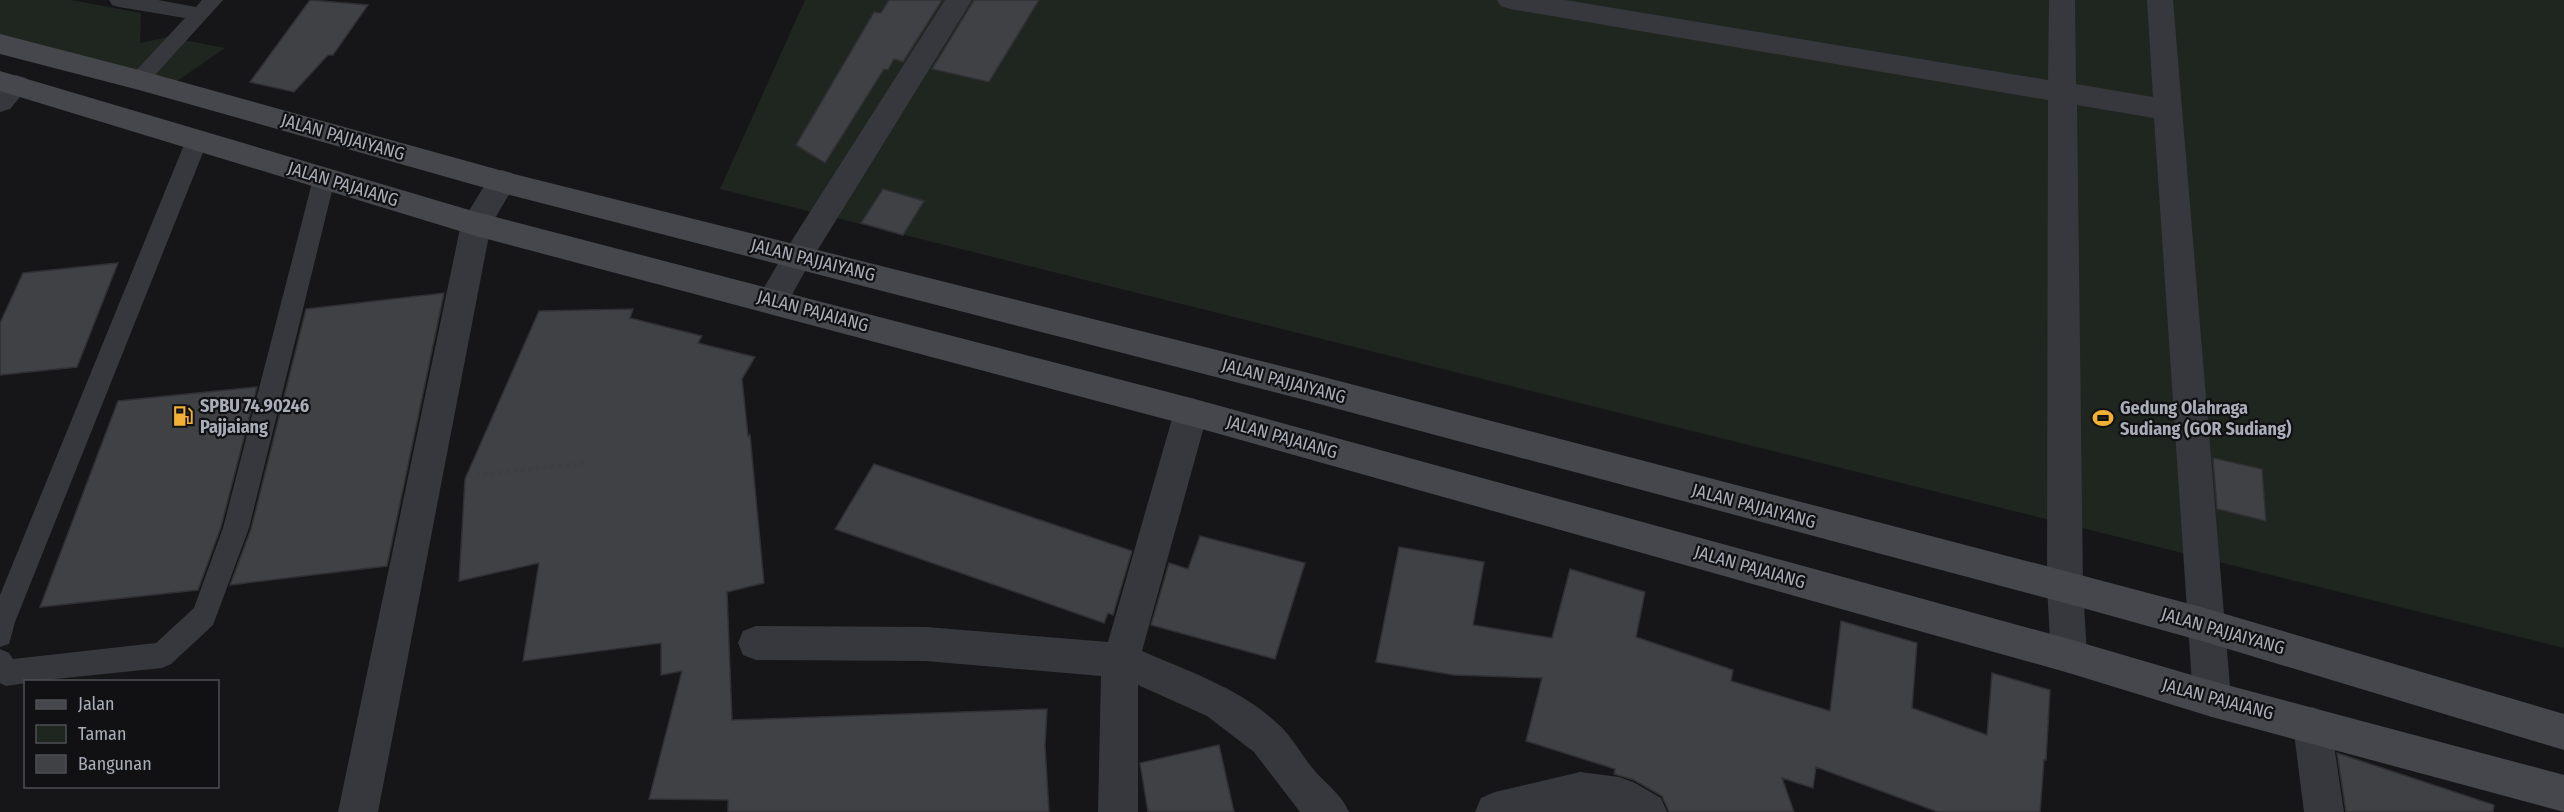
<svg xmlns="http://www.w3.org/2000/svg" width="2564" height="812" viewBox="0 0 2564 812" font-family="'Fira Sans Condensed',sans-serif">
<rect width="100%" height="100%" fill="#161618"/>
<g fill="#1e261f">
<polygon points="0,0 71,0 141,13 140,43 168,37 225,48 167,88 0,44"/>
<polygon points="805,0 2564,0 2564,648 720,189"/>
</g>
<g fill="#404145" stroke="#303034" stroke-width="1.5">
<polygon points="310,0 368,5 333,55 328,55 294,92 250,82"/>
<polygon points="889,0 942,0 903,62 894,59 888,70 884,69 825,163 796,145 874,12 881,13"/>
<polygon points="974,0 1039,0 989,82 932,69"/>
<polygon points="883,189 924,201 903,235 861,223"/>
<polygon points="118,263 77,367 0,375 0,323 23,273"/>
<polygon points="444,293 387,566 230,585 251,529 306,309"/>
<polygon points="633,309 630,318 702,336 698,343 755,357 742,379 748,436 750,435 764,583 727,592 732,720 1047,709 1045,746 1049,812 728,812 728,800 649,799 682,671 661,675 661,643 523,661 539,563 459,581 465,479 539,311"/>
<polygon points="257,387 221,527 198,590 40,607 118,401"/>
<polygon points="2213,458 2262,469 2266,521 2217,509"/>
<polygon points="874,464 1132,551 1113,615 1108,613 1104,623 835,529"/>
<polygon points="1200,536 1305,563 1275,659 1151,625 1169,563 1188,569"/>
<polygon points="1399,547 1484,562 1473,625 1552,638 1570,569 1645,592 1636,637 1733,670 1731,681 1830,711 1841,621 1917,643 1912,708 1987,735 1992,673 2050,690 2046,760 2044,760 2040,812 1938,812 1816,767 1813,788 1782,778 1794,812 1669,812 1662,796 1634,780 1614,774 1615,769 1526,741 1542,678 1454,675 1376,662"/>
<polygon points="1219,745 1234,812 1148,812 1140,763"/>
<polygon points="2337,753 2494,805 2493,812 2346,812"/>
</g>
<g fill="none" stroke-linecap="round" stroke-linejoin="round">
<polyline stroke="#3d3f44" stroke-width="4" stroke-dasharray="3 4.5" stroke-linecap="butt" points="469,476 585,463"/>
<g fill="#37383d" fill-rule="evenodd">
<polygon points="109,0 158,0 196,7 202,0 223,0 146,85 139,87 132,85 129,80 132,75 185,18 119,7 112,5"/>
<polygon points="197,132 204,135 208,140 15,622 9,644 0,647 0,595 186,140 190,135"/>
<polygon points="324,171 332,173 335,179 249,528 213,625 171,664 162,668 26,682 26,683 6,686 0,683 0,649 9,653 13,659 156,643 194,608 223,528 313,179 316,173"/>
</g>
<g fill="#37383d" fill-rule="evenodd">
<polygon points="945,0 972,0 809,264 784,309 773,313 762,309 757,300 787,248"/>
<polygon points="1497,0 1565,0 2048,80 2049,0 2075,0 2076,84 2153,97 2147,0 2173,0 2231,699 2225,712 2212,717 2199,712 2193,699 2154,118 2077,105 2083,587 2087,656 2082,668 2069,673 2056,668 2051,656 2047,587 2048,100 1510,9 1501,6"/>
<polygon points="16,75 26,78 30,85 10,109 0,112 0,84 6,78"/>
<polygon points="502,170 512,173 517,181 491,225 378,812 338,812 461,224 492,173"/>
<path d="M1191,398L1203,402L1208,412L1142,651C1190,672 1242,689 1280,726C1293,738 1302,756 1314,770C1326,784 1342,795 1349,812H1300L1254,752L1207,716L1138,685V812H1098L1101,676L926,661L756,660L743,655L738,643L743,631L756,626L926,627L1108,642L1174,412L1179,402Z"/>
<polygon points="2312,707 2325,712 2331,725 2344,812 2304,812 2293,725 2299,712"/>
<polygon points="1580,772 1619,777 1633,782 1661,798 1667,812 1475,812 1481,798 1495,792"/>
</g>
<g fill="#45474d" fill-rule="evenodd">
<polygon points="0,34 139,70 510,173 1297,370 2065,571 2205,608 2564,714 2564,750 2205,642 2065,603 1297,398 510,195 139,90 0,54"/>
<polygon points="0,71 476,212 1191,398 2069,639 2212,681 2564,775 2564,812 2212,717 2069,673 1191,426 476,236 0,91"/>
</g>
</g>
<defs>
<g id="fuel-bare" transform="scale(1.62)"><path d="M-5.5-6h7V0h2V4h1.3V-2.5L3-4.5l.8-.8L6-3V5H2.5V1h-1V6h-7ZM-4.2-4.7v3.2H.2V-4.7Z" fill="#f2b134" stroke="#111113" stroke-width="2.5" paint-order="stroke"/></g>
<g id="stadium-bare" transform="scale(1.62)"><path d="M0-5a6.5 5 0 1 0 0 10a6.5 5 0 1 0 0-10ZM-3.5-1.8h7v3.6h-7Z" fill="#f2b134" stroke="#111113" stroke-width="2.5" paint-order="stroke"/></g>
</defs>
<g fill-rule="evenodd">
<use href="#fuel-bare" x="183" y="416"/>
<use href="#stadium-bare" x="2103" y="418"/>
</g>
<g text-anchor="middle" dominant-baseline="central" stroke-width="4.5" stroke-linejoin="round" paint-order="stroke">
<g font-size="18" fill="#a8adb8" stroke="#111113">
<text transform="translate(343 137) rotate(16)">JALAN PAJJAIYANG</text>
<text transform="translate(343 184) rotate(17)">JALAN PAJAIANG</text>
<text transform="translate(813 260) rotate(14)">JALAN PAJJAIYANG</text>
<text transform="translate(813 311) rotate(15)">JALAN PAJAIANG</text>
<text transform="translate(1284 381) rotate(15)">JALAN PAJJAIYANG</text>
<text transform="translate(1282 437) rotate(16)">JALAN PAJAIANG</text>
<text transform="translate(1754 506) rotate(15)">JALAN PAJJAIYANG</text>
<text transform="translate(1750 567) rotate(16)">JALAN PAJAIANG</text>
<text transform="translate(2223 631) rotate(16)">JALAN PAJJAIYANG</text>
<text transform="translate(2218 699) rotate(15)">JALAN PAJAIANG</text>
</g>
<g font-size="18" font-weight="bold" fill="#a8adb8" stroke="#111113" text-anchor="start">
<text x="200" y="406">SPBU 74.90246<tspan x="200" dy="21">Pajjaiang</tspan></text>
<text x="2120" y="408">Gedung Olahraga<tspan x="2120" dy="21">Sudiang (GOR Sudiang)</tspan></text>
</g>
</g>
<rect x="24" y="680" width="195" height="108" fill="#111113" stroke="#4d4f55" stroke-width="1.5"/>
<rect x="36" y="700" width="30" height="9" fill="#45474d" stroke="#4d4f55" stroke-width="1.5"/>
<text x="78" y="710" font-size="18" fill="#a8adb8">Jalan</text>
<rect x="36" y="725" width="30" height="18" fill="#1e261f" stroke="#4d4f55" stroke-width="1.5"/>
<text x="78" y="740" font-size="18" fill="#a8adb8">Taman</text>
<rect x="36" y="755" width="30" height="18" fill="#404145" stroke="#4d4f55" stroke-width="1.5"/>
<text x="78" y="770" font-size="18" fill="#a8adb8">Bangunan</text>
</svg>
